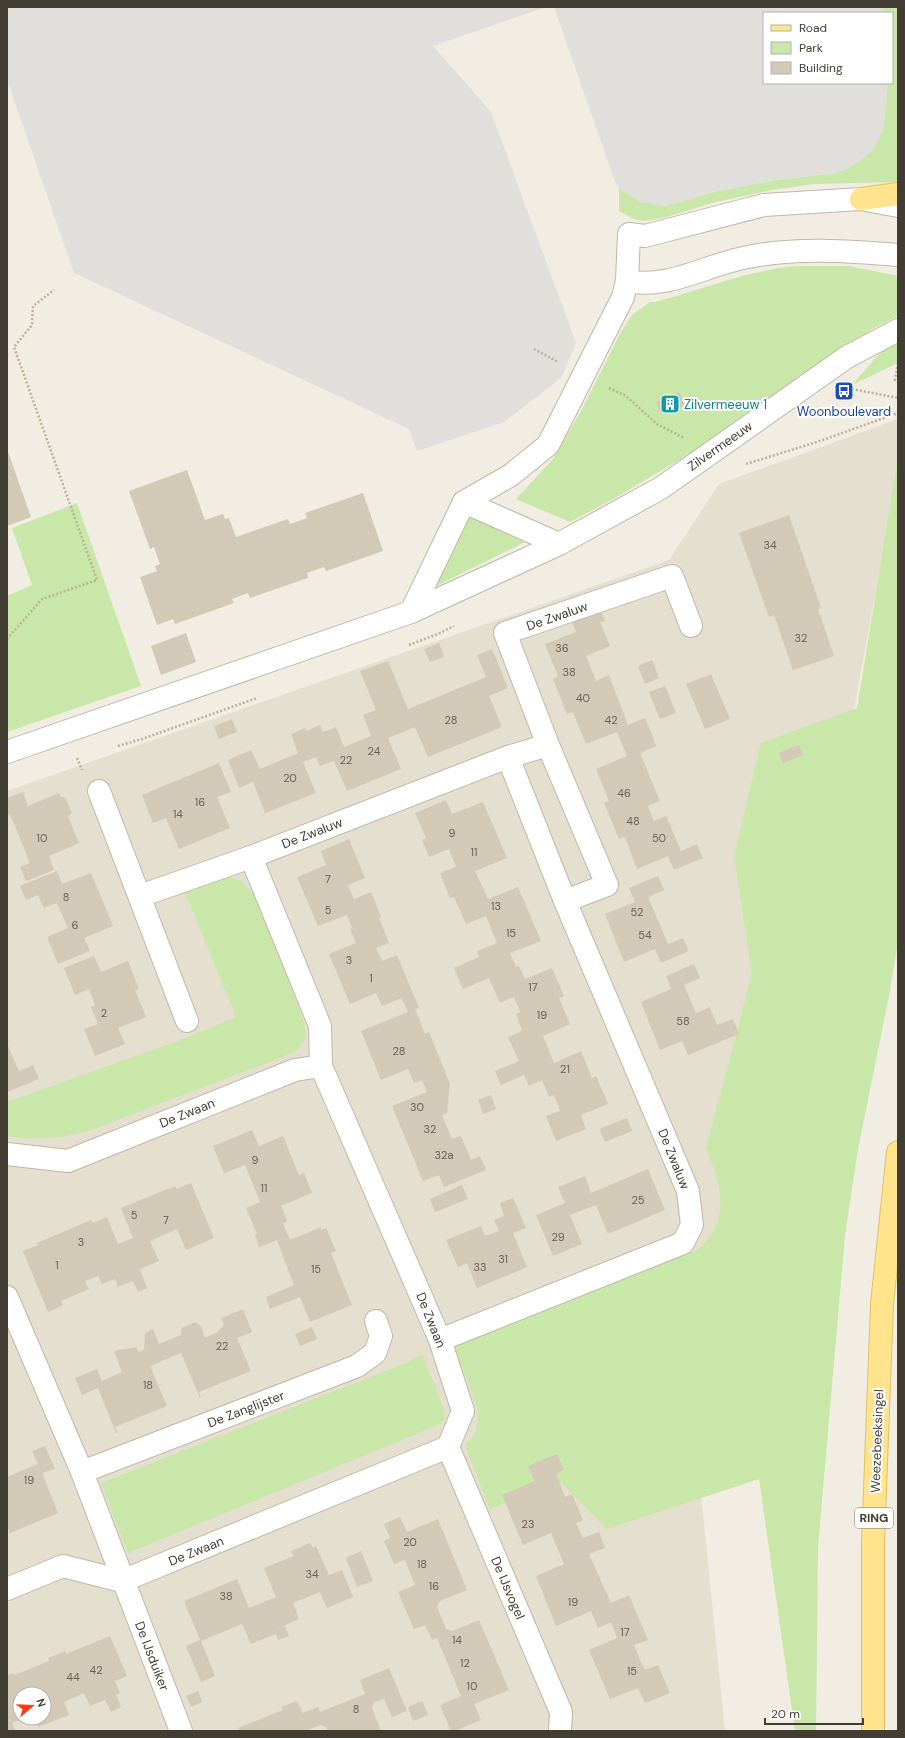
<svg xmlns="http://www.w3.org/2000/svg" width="905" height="1738" viewBox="0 0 905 1738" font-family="'DM Sans',sans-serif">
<rect width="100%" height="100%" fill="#f1ede2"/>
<path fill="#e5dfd0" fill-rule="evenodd" d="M898,419V470L819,900L730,1209L686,1345L725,1731H7V791L669,560L719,484ZM20,1694H44V1718H20Z"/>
<g fill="#c8e7a9">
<polygon points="882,7 898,7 898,182 814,184 772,190 716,202 663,218 644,221 634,219 619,211 619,188 629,195 665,206 718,191 775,180 837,173 883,131 888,83 892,83 892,13 884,13"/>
<path d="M812,266H849L898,276V316L874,328L689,454L615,498L570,522L516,499L553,459L581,411L621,332L632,315L650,302H655C697,291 738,274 781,268C791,266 801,266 812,266Z"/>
<polygon points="898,343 898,363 852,385 886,346"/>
<path d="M898,457V941L889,996L858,1149L845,1235L818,1547L816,1731H795L759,1479L607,1529L560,1482L490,1509L465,1446C468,1441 474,1436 476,1431C483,1406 462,1369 452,1346L696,1251C733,1221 721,1185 706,1148L752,974L734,856L761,743L857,708Z"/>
<polygon points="77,503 141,686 7,732 7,596 32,585 12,528"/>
<polygon points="464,514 525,542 434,587"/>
<path d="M229,877L241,881L255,896L302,1016C307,1035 308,1038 295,1052L86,1132C56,1139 37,1140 7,1136V1102L183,1039L236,1017L185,892Z"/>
<polygon points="422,1354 444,1409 445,1418 438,1425 128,1553 101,1483 406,1363"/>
</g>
<g fill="#e1dfdb">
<polygon points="7,7 546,7 433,46 491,112 576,343 561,378 504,422 417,451 409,429 74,273 7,80"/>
<polygon points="554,7 882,7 884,13 764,13 764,83 888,83 883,131 872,151 857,163 847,169 837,173 775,180 718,191 665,206 640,202 619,188 614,179"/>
</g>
<g fill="#d2c9b7">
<polygon points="680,393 685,406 661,414 656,402"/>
<polygon points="7,449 31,517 7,526"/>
<polygon points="187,470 205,520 223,514 225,519 229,518 236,537 288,519 290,524 307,518 305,513 363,493 383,551 326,571 324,567 307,573 308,578 250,598 248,593 232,599 234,603 175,624 173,619 157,625 140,577 157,571 155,566 160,564 154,547 150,549 129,491"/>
<polygon points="789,515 821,608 818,609 834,656 793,670 774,615 769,617 739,533"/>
<polygon points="599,607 605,621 600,622 610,646 586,656 596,681 609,675 628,725 645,718 651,732 656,746 640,753 660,801 648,806 654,821 666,816 681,851 697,844 703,858 674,870 668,856 637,869 625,837 619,839 604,803 609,801 596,769 627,756 617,732 586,744 573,712 567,714 553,679 558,676 545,644 576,632 570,617"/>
<polygon points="186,633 196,662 161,675 151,646"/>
<polygon points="439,643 444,657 430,662 424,649"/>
<polygon points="492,649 508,688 489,696 502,727 428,757 415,727 401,733 388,738 401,769 347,791 334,761 320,766 316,757 303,762 316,793 265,813 253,782 239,788 228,760 251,750 260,769 298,753 291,734 305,728 306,731 320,725 323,732 336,727 344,747 371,736 363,715 376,710 360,671 388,661 408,709 486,677 477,655"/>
<polygon points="652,660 659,678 645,684 638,666"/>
<polygon points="711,674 730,719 705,729 686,684"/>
<polygon points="665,686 676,713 660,719 649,692"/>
<polygon points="232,719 237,732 219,739 214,726"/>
<polygon points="799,745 803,755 783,763 779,753"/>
<polygon points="219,763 231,792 217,797 230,828 179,849 166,818 153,823 142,795"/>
<polygon points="23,792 28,806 59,793 61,797 65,797 72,813 68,816 79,843 49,856 54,870 26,881 20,867 30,863 10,814 7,815 7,798"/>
<polygon points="446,800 452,814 483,802 507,858 475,871 488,899 518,887 541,941 510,953 516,967 519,966 525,979 552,968 564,996 559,998 570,1024 543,1036 554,1063 581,1051 592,1078 596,1076 608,1104 581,1115 586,1129 556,1141 546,1116 560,1111 554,1095 549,1097 542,1080 529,1086 524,1075 501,1085 495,1071 519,1061 508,1037 522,1031 516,1014 520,1012 514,997 500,1003 489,978 463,989 454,968 479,957 477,951 497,943 486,916 466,924 454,897 450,898 440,873 456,867 449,849 429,857 422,840 426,838 415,813"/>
<polygon points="349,839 365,878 348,885 354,899 371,892 381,917 379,918 389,943 376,948 382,961 397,955 419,1008 415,1009 425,1034 429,1032 450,1084 447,1113 442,1115 452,1139 461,1136 471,1160 480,1156 486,1170 444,1187 439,1175 423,1181 392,1106 427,1092 422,1080 414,1083 408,1069 381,1080 361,1031 408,1012 402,998 382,1006 376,993 350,1004 329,954 356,943 350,929 352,928 347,915 318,926 297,877 326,865 321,851"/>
<polygon points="57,871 62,884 91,873 113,926 84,938 90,951 58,964 47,937 68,928 57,903 44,908 38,895 26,900 20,886"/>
<polygon points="658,876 664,890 648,897 668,944 683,938 689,951 661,963 655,949 624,962 605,914 635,902 629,888"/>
<polygon points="94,956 101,972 128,961 139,989 135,990 146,1017 118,1028 125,1044 95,1056 84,1029 98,1024 91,1007 95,1005 89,989 75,995 64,968"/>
<polygon points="694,964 700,978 684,985 696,1013 710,1007 717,1025 733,1019 739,1034 688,1055 682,1041 660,1050 641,1002 671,989 666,976"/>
<polygon points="7,1044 19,1071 33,1065 39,1079 7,1092"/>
<polygon points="491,1095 496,1109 483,1114 478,1100"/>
<polygon points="627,1118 632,1131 605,1142 599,1129"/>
<polygon points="252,1130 259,1146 283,1136 299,1175 304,1173 312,1193 281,1206 287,1221 283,1223 290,1240 321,1227 321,1230 326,1228 336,1251 331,1253 352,1305 310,1322 300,1297 270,1309 266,1297 294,1285 277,1240 259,1247 255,1235 257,1234 246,1208 260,1202 245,1165 224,1173 213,1146"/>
<polygon points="648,1169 665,1210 608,1234 596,1205 570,1215 582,1244 553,1256 536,1215 565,1203 558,1187 585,1176 591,1193"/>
<polygon points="191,1183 214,1238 186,1250 177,1229 150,1241 159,1261 140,1269 147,1288 138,1292 133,1281 118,1287 115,1279 102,1284 98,1276 85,1281 89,1289 61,1301 63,1305 48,1312 23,1251 38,1245 37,1243 91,1220 93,1223 107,1217 118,1244 133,1238 121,1208 175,1186 176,1189"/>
<polygon points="462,1185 468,1199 435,1212 430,1199"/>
<polygon points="513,1198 526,1228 513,1233 527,1267 477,1288 467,1263 458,1267 446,1240 481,1226 485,1236 499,1231 494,1220 504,1216 500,1203"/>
<polygon points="243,1309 252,1332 237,1338 251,1371 199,1392 201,1398 200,1398 181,1353 150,1366 167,1406 115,1427 118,1432 116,1433 98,1388 82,1395 75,1378 97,1369 102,1381 122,1372 114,1351 136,1347 138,1352 144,1350 145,1333 153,1329 159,1344 181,1335 182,1328 195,1322 201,1326 205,1338 218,1332 224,1324 221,1318"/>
<polygon points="312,1327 317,1339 300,1346 295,1334"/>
<polygon points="45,1446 55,1469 42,1473 58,1513 10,1533 7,1526 7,1477 38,1464 32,1451"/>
<polygon points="557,1454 564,1470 556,1473 565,1497 572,1494 583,1520 576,1523 583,1538 599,1532 605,1548 589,1554 611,1603 629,1595 648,1640 634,1645 639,1658 645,1670 658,1665 670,1693 645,1703 638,1688 610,1699 589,1650 617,1638 611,1622 598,1628 591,1611 556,1626 536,1576 564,1564 551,1533 523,1545 502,1495 535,1481 528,1466"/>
<polygon points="400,1517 407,1532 438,1519 467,1590 440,1601 437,1607 446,1629 452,1631 479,1620 509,1690 474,1704 481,1720 454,1731 451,1731 440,1705 461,1696 437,1638 432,1640 425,1625 414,1629 398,1592 415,1585 405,1560 394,1564 384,1541 390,1538 384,1524"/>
<polygon points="310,1543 313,1548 316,1546 329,1575 342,1570 353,1597 327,1608 320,1592 293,1603 299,1619 274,1630 285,1626 289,1636 278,1640 276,1634 251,1644 242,1624 201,1641 215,1676 201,1682 186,1646 200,1640 184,1601 237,1579 249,1608 276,1597 264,1568 294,1556 291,1551"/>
<polygon points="361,1551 373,1581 357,1587 346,1558"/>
<polygon points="110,1636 127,1676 115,1681 120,1693 116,1695 121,1707 111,1712 105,1700 90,1706 84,1693 64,1702 69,1715 38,1727 34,1718 44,1718 44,1694 20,1694 20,1718 25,1718 12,1723 15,1731 7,1731 7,1675 13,1673 15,1675 49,1661 48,1658 56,1655 65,1651 66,1654"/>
<polygon points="389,1668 407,1711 392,1717 384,1699 373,1703 372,1708 381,1731 328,1731 326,1727 321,1725 306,1731 239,1731 238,1728 283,1710 281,1707 297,1701 303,1713 318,1707 320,1712 365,1694 360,1680"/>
<polygon points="198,1691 202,1702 191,1707 186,1696"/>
<polygon points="422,1701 428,1715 413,1721 408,1707"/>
</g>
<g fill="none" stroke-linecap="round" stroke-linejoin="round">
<g stroke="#bfb8a8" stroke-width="24">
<g id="minor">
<path d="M627,281C668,290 708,264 748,257C796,247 850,251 898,255"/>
<polyline points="464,502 559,544"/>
<polyline points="411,612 464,502 511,475 548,445 623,297 627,281 629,234 645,236 764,205 861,199 898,206"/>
<polyline points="548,745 607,885 565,901"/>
<polyline points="7,752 411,612 559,544 661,488 847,357 898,330"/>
<polyline points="99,791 187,1021"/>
<polyline points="251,857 320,1026 321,1066"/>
<polyline points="140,896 251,857 508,757 548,745 505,633 672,576 691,626"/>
<polyline points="7,1154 68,1161 295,1070 321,1066 440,1340 463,1411 448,1447 122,1581 63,1566 7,1589"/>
<polyline points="7,1297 82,1472 181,1731"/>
<polyline points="440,1340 683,1243 692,1225 688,1191 565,901 508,757"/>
<polyline points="448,1447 561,1712 560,1731"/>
<polyline points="82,1472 357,1366 375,1353 381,1336 376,1321"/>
</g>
</g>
<g stroke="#e4c15d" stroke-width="24">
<g id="major">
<polyline points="861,199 898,194"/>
<polyline points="873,1731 873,1543 882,1304 898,1152"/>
</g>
</g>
<g stroke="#beb296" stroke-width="2.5" stroke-dasharray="2 2" stroke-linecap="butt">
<polyline points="534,349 558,362"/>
<polyline points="898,363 895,380 898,381"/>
<polyline points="609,388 626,396 657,424 684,438"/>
<polyline points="852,389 898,398"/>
<polyline points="746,464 817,442 898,413"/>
<polyline points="7,639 42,599 97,580 14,347 32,325 33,306 54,290"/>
<polyline points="409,645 438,634 454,626"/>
<polyline points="118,746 142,739 257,698"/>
<polyline points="77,758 82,770"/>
</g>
<use href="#minor" stroke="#fff" stroke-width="22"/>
<use href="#major" stroke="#ffe38d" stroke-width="22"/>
</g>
<defs>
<g id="bus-square" transform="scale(1)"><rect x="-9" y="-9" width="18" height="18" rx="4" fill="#1a4fb4" stroke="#fff"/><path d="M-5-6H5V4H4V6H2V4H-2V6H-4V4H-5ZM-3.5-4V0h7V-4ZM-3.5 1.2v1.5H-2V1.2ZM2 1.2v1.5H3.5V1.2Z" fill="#fff"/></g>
<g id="building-square" transform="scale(1)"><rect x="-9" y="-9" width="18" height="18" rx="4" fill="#0f9aa8" stroke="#fff"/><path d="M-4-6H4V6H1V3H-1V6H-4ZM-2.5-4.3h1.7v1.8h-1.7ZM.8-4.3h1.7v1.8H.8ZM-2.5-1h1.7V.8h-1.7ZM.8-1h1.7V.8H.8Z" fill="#fff"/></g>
</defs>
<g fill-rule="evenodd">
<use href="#bus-square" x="844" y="391"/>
<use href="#building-square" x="670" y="404"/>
</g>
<g text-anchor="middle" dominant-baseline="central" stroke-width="4" stroke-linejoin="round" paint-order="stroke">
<g font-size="11" fill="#666053">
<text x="770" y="545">34</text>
<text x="801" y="638">32</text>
<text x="562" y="648">36</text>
<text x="569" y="672">38</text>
<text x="583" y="698">40</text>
<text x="451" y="720">28</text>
<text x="611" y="720">42</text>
<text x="374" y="751">24</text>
<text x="346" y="760">22</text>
<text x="290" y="778">20</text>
<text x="624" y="793">46</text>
<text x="200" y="802">16</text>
<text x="178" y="814">14</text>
<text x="633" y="821">48</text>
<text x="452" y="833">9</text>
<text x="42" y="838">10</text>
<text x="659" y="838">50</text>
<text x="474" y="852">11</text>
<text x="328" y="879">7</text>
<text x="66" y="897">8</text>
<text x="496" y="906">13</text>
<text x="328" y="910">5</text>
<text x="637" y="912">52</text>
<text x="75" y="925">6</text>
<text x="511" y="933">15</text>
<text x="645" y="935">54</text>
<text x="349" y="960">3</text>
<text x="371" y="978">1</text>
<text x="533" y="987">17</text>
<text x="104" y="1013">2</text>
<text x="542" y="1015">19</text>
<text x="683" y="1021">58</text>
<text x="399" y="1051">28</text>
<text x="565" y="1069">21</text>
<text x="417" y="1107">30</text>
<text x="430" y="1129">32</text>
<text x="444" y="1155">32a</text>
<text x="255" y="1160">9</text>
<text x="264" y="1188">11</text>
<text x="638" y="1200">25</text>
<text x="134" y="1215">5</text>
<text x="166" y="1220">7</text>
<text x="558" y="1237">29</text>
<text x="81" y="1242">3</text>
<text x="503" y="1259">31</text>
<text x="57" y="1265">1</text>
<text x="480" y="1267">33</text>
<text x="316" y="1269">15</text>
<text x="222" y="1346">22</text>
<text x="148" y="1385">18</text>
<text x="29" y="1480">19</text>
<text x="528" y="1524">23</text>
<text x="410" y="1542">20</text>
<text x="422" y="1564">18</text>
<text x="312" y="1574">34</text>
<text x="434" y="1586">16</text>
<text x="226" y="1596">38</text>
<text x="573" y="1602">19</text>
<text x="625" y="1632">17</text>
<text x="457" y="1640">14</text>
<text x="465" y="1663">12</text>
<text x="96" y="1670">42</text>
<text x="632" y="1671">15</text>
<text x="73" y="1677">44</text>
<text x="472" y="1686">10</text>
<text x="356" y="1709">8</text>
</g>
<rect fill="#fff" stroke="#7b7770" stroke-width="1" x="855" y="1508" width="38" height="20" rx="3"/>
<g font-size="12" font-weight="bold" fill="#423d32">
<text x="874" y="1518">RING</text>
</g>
<g font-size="13" fill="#0d838f" stroke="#fff" text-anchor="start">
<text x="684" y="404">Zilvermeeuw 1</text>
</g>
<g font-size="13" fill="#164399" stroke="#fff">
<text x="844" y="411">Woonboulevard</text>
</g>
<g font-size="13" fill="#423d32" stroke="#fff">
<text transform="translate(720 446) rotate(-35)">Zilvermeeuw</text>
<text transform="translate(557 616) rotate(-19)">De Zwaluw</text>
<text transform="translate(312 833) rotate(-21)">De Zwaluw</text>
<text transform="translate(187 1113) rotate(-22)">De Zwaan</text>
<text transform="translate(674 1159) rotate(68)">De Zwaluw</text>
<text transform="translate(431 1320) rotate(68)">De Zwaan</text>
<text transform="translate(246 1409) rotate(-21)">De Zanglijster</text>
<text transform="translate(877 1441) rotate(-88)">Weezebeeksingel</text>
<text transform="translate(196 1551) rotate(-22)">De Zwaan</text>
<text transform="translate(508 1588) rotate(67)">De IJsvogel</text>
<text transform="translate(152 1656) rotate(69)">De IJsduiker</text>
</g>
</g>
<rect width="905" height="1738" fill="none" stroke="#423d32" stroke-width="16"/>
<rect x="763" y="12" width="130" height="72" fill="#ffffff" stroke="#b3b1ad"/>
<rect x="771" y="25" width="20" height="6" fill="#ffe38d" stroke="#b3b1ad"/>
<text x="799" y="32" font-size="12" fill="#423d32">Road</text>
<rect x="771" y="42" width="20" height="12" fill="#c8e7a9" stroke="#b3b1ad"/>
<text x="799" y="52" font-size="12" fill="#423d32">Park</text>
<rect x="771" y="62" width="20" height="12" fill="#d2c9b7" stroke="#b3b1ad"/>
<text x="799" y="72" font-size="12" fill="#423d32">Building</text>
<g transform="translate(32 1706) rotate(71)"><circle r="19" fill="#ffffff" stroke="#b3b1ad"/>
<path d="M0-3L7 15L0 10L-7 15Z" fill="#fc3c0e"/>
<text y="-6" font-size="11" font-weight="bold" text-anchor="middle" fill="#423d32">N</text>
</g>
<path d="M765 1718v6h98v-6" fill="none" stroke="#423d32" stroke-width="2"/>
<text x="771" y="1718" font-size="12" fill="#423d32" stroke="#ffffff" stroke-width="3" paint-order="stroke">20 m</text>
</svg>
